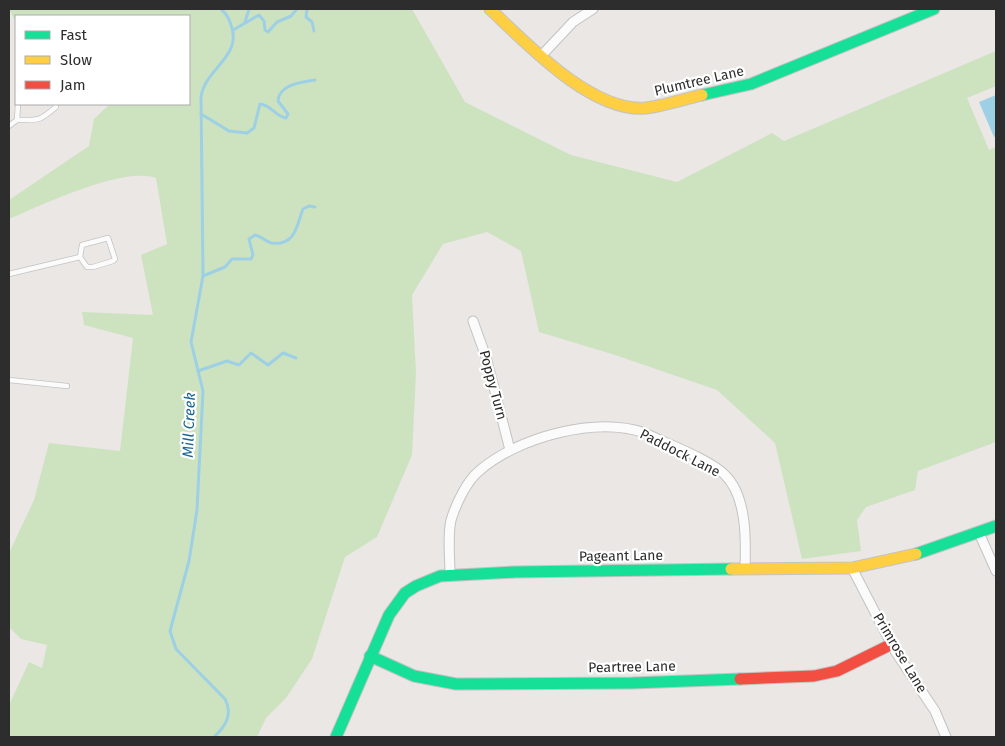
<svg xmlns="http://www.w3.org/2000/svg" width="1005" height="746" viewBox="0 0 1005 746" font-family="'Fira Sans',sans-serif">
<rect width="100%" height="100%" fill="#eae7e4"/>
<path fill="#cde3c0" d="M9,9H412L465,102L571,155L677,182L772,133L784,141L996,51V86L967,98L989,150L996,147V442L918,471L915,490L866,507L857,520L861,551L802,559L775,443L717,390L615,355L539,332L521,251L487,232L443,244L412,295L416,373L412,455L377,537L345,557L312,659L286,698L266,718L257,737H9V705L29,662L42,668L47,645L21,639L9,627V553L34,500L49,443L120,451L133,338L84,325L82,312L153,315L141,255L167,244L156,178C123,166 42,205 9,219V200L89,146L94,119L110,104H189V16H16V23Z"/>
<polygon fill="#9ed0e5" points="996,95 996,136 994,137 979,102"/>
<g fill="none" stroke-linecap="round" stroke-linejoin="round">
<g stroke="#9ed0e5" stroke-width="3">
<polyline points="307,9 306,17 312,22 314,31"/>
<polyline points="245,22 249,9"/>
<polyline points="233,30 259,15 264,21 265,30 268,32 277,22 291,16 297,9"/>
<path d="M201,114L229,131L247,133L254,128L260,104C270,104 276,117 286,118L288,114L278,101C279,84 303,82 315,80"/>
<path d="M203,276L225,267L232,259H251L253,255L249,239L255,235C261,236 266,242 272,243C296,246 297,224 303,209L309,206L315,207"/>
<polyline points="198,371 227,361 239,365 251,353 268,365 283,353 296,358"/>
<path d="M214,737C226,726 233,714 225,699L176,649L170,631L189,561L197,510L203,391L191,342L203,276L201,97C205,68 243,57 231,25C229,18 227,14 221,9"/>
</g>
<g stroke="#c4c3c3" stroke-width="6">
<g id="lane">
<polyline points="17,120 18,104"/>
<path d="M9,126L17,120C39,120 38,122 56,107L55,104"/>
<polygon points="108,238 115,259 113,261 93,267 87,267 80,257 82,245"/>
<polyline points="9,274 80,257"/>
<polyline points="9,380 67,386"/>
</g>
</g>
<g stroke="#c4c3c3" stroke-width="11">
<g id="street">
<polyline points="542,55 573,22 593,9"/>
<polyline points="473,321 486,357 510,450"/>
<polyline points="979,533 996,571"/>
<polyline points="852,568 895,651 935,711 946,737"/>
<path d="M450,574C450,559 447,530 452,517C457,502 467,481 479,471C518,437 596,416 645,433C667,444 707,458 724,474C747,495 746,540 745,569"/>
</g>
</g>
<g stroke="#c4c3c3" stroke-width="13">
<g id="fast">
<polyline points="702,95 751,84 934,9"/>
<polyline points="916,554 996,526"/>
<polyline points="370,656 414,676 456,684 632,683 740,679"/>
<polyline points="336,737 389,615 405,593 416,586 440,576 515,572 731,569"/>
</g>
</g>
<g stroke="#c4c3c3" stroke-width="13">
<g id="slow">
<path d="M490,9C527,44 592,113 646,108C664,106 684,99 702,95"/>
<polyline points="731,569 852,568 916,554"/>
</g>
</g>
<g stroke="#c4c3c3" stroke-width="13">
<polyline id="jam" points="740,679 814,676 837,671 892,644"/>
</g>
<use href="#lane" stroke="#fcfbfb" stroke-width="4.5"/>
<use href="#street" stroke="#fcfbfb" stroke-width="9"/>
<use href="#fast" stroke="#16e098" stroke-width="11"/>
<use href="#slow" stroke="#ffcf43" stroke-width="11"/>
<use href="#jam" stroke="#f24e42" stroke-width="11"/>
</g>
<g text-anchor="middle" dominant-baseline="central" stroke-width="4.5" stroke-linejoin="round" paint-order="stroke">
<g font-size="14" fill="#2d2d2d" stroke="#fff">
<text transform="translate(699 81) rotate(-13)">Plumtree Lane</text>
<text transform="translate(493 385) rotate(75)">Poppy Turn</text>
<text transform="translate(680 453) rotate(27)">Paddock Lane</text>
<text transform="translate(621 556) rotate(-1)">Pageant Lane</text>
<text transform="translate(900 653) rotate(59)">Primrose Lane</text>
<text transform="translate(632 667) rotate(-1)">Peartree Lane</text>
</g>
<g font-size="15" font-style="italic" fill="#196695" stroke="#fff">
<text transform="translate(189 425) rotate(-88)">Mill Creek</text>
</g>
</g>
<rect width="1005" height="746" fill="none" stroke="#2d2d2d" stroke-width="20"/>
<rect x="15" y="15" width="175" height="90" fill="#ffffff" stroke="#ababab"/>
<rect x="25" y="31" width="25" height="8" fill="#16e098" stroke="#ababab"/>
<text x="60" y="40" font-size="15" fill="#2d2d2d">Fast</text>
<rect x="25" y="56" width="25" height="8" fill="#ffcf43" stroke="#ababab"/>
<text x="60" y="65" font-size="15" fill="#2d2d2d">Slow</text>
<rect x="25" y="81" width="25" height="8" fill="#f24e42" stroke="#ababab"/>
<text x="60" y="90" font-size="15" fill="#2d2d2d">Jam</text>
</svg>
